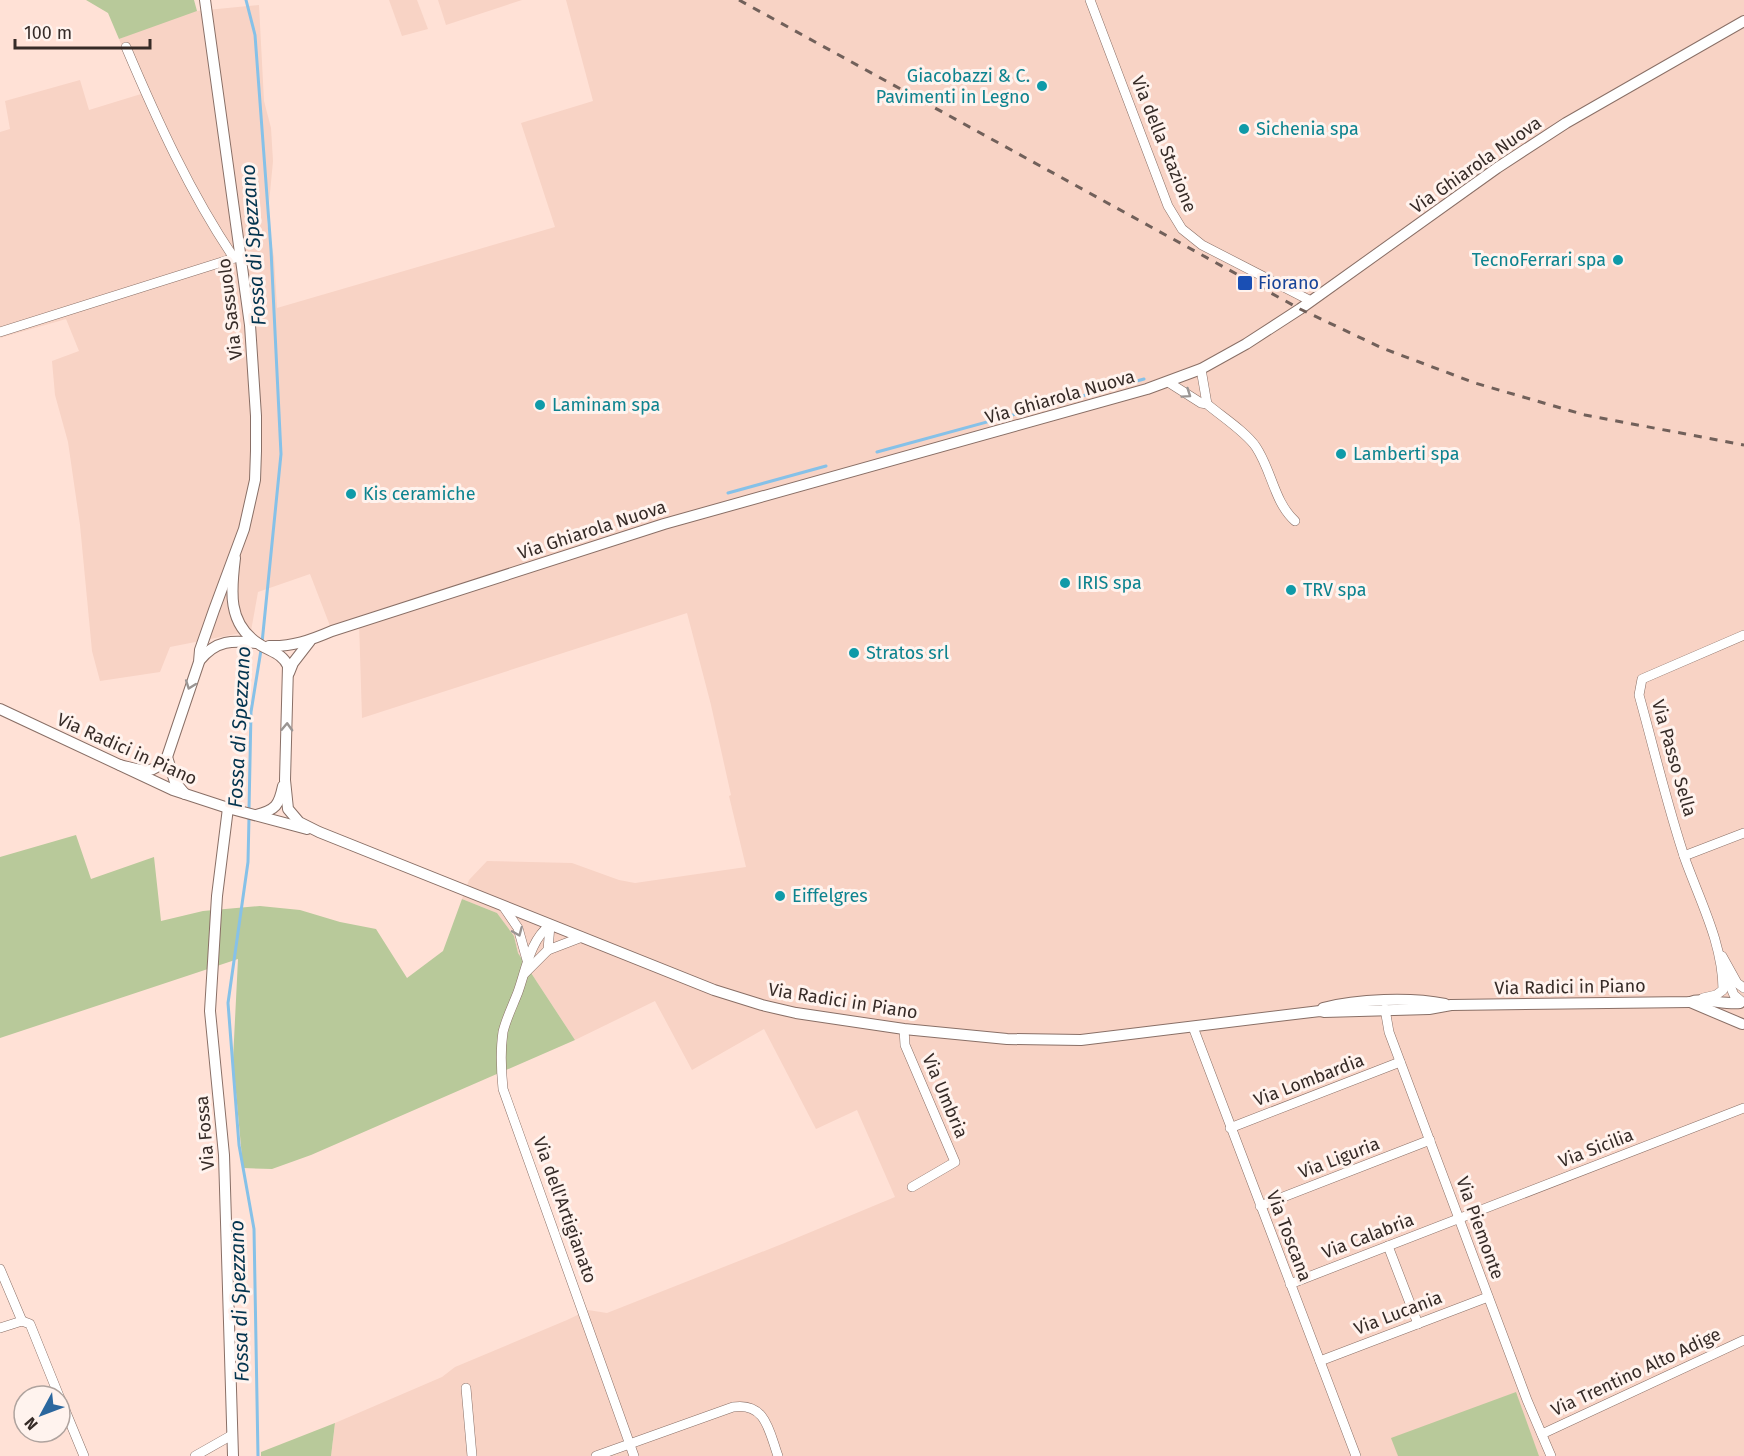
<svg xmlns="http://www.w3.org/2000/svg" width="1744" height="1456" viewBox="0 0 1744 1456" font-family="'Fira Sans',sans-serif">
<rect width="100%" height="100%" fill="#ffe1d6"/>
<g fill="#f8d3c5">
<polygon points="389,0 417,0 428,29 402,36"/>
<polygon points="438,0 522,0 446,25"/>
<polygon points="566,0 1744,0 1744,1456 331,1456 335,1423 442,1377 455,1367 567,1320 588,1310 607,1313 782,1244 895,1197 857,1110 816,1129 764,1029 692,1070 655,1001 575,1040 518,953 514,936 497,913 462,899 469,880 487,861 572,863 619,880 635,883 746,867 729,796 731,795 711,705 687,613 362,718 359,622 332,631 310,574 258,592 251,631 170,647 160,672 100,681 92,651 80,525 68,442 55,395 52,361 79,351 66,319 0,338 0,132 10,129 5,101 80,80 89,110 141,94 119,39 186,12 259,5 264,101 271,128 273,161 267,224 274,257 277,308 555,227 521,123 593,101"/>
</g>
<g fill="#b8c99a">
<polygon points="86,0 194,0 197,11 119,39 108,13"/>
<polygon points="76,835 91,879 154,857 161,921 203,911 260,906 300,910 340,922 376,929 407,978 443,951 462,899 497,913 514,936 518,953 575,1040 311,1155 272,1169 243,1168 233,1060 238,959 0,1038 0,857"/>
<polygon points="1516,1392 1539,1456 1398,1456 1391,1438"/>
<polygon points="335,1423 331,1456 261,1456 261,1452"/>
</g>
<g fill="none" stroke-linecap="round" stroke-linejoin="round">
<g stroke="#86c1e8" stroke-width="3">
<polyline points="246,0 255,35 271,250 281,454 262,643"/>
<polyline points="877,452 1144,379"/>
<polyline points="728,493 826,466"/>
<polyline points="249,810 251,712 261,650"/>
<polyline points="249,817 248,862 228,1003 239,1145 254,1229 258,1456"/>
</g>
<g stroke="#896f66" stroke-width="10">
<g id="minor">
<polyline points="1090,0 1168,206 1182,229 1202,245 1311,301"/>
<path d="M126,47C157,120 190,193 234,258"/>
<polyline points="0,332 241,256"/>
<polyline points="1201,369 1207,404"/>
<path d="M1168,382L1201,403L1207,404C1221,416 1246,432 1256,447C1272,471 1274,502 1295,521"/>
<polyline points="1684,856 1744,833"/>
<polyline points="503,906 518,928 527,960"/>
<path d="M550,925C530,940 526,970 518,992C513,1005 506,1019 503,1032C500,1052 501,1069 503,1089L634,1456"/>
<polyline points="548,950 550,925"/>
<polyline points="1722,956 1737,983 1744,988"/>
<polyline points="1724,972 1734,995 1741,1001"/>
<polyline points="525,973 548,950 582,937"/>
<path d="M1703,998L1716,995L1723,990C1723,944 1700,901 1685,859C1667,805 1654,749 1639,695L1642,679L1744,635"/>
<polyline points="1385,1009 1389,1032 1527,1400 1551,1456"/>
<polyline points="1193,1027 1356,1456"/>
<polyline points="904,1029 905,1045 955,1162 912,1187"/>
<polyline points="1230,1128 1400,1062"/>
<polyline points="1260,1206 1430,1140"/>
<polyline points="1388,1246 1418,1324"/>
<polyline points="0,1269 22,1321"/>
<polyline points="1290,1284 1744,1108"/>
<polyline points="0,1328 22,1321 30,1324 59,1396"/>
<polyline points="1320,1361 1488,1297"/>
<polyline points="466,1388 472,1456"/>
<polyline points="60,1398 84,1456"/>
<polyline points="1542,1434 1744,1340"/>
<polyline points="195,1456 232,1435"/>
<path d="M596,1456L733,1407C766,1402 769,1431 778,1456"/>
</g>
</g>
<g stroke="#896f66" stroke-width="12">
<g id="tertiary">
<path d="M235,558C231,590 227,624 259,644C271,652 282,653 288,666L285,780L288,809L299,822L319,832L714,990L762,1005L796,1013L904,1029L1007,1039L1081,1040L1320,1011L1324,1012L1429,1009L1451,1005L1690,1002C1702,997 1724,1005 1740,1003"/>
<path d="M269,646C292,647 311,640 332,631L664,524L1147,389L1201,369L1246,344L1300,309L1497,168L1566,123L1744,21"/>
<path d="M200,660C216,640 233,640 256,643"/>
<polyline points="289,673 293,663 310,641"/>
<polyline points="0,709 173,790 228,808 307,829"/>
<polyline points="167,757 175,782 185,794"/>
<path d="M120,765C141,770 152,777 167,757L199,662L200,650L214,610L244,529L255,480L256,451V416L250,325L205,0"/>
<polyline points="228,808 217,896 210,1011 224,1155 233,1456"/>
<path d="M256,815C276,810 279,805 283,786"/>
<polyline points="1690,1002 1742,1024"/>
<path d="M1323,1008C1357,999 1411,997 1445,1004"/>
</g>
</g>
<use href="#minor" stroke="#fff" stroke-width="9"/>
<use href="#tertiary" stroke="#fff" stroke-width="10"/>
<polyline stroke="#71605a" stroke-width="3" stroke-dasharray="8 8" stroke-linecap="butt" points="739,0 1300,309 1382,348 1475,383 1585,415 1744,445"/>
</g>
<defs><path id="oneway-chevron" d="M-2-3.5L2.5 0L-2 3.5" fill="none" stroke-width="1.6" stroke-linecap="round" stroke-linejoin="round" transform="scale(1.5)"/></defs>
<g stroke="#9a9593">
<use href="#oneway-chevron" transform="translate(1187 394) rotate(34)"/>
<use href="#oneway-chevron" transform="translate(190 685) rotate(110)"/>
<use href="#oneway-chevron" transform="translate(287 727) rotate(-88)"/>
<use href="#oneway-chevron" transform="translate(518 932) rotate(67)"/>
</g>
<g fill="#0f9aa8" stroke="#fff3ee" stroke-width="2">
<circle cx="1042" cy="86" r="6"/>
<circle cx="1244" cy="129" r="6"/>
<circle cx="1618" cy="260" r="6"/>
<circle cx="540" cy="405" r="6"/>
<circle cx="1341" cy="454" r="6"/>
<circle cx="351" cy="494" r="6"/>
<circle cx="1065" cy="583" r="6"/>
<circle cx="1291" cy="590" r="6"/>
<circle cx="854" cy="653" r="6"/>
<circle cx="780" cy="896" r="6"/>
</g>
<rect fill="#1a4fb4" stroke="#fff3ee" stroke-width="2" x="1237" y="275" width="16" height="16" rx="3"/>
<g text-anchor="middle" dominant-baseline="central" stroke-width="6" stroke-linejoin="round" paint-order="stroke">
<g font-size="18" fill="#0d838f" stroke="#fff3ee" text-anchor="start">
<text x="1030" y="76" text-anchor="end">Giacobazzi &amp; C.<tspan x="1030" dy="21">Pavimenti in Legno</tspan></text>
<text x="1256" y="129">Sichenia spa</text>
<text x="1606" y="260" text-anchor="end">TecnoFerrari spa</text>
<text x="552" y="405">Laminam spa</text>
<text x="1353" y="454">Lamberti spa</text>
<text x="363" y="494">Kis ceramiche</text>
<text x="1077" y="583">IRIS spa</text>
<text x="1303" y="590">TRV spa</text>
<text x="866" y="653">Stratos srl</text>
<text x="792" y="896">Eiffelgres</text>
</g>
<g font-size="18" fill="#362b27" stroke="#fff3ee">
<text transform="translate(1164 144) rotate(68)">Via della Stazione</text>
<text transform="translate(1476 165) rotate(-35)">Via Ghiarola Nuova</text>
<text transform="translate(230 309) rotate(-97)">Via Sassuolo</text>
<text transform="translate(1060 397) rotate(-16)">Via Ghiarola Nuova</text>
<text transform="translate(592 530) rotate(-18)">Via Ghiarola Nuova</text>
<text transform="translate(127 749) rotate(24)">Via Radici in Piano</text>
<text transform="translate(1674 758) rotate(74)">Via Passo Sella</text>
<text transform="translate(1570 987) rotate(-1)">Via Radici in Piano</text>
<text transform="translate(843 1001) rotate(9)">Via Radici in Piano</text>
<text transform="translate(1309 1080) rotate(-21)">Via Lombardia</text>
<text transform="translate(945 1096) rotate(67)">Via Umbria</text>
<text transform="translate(205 1133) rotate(-95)">Via Fossa</text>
<text transform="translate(1596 1148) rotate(-21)">Via Sicilia</text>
<text transform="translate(1339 1158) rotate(-21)">Via Liguria</text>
<text transform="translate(565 1210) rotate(70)">Via dell'Artigianato</text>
<text transform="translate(1480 1228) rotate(70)">Via Piemonte</text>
<text transform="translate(1289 1236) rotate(69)">Via Toscana</text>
<text transform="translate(1368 1236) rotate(-21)">Via Calabria</text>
<text transform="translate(1398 1313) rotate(-21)">Via Lucania</text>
<text transform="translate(1636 1372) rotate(-25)">Via Trentino Alto Adige</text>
</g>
<g font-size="18" fill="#164399" stroke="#fff3ee" text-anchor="start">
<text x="1258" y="283">Fiorano</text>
</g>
<g font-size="20" font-style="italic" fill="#03344f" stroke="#fff3ee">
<text transform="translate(253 245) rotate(-94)">Fossa di Spezzano</text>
<text transform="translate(239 727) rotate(-87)">Fossa di Spezzano</text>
<text transform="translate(239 1301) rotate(-92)">Fossa di Spezzano</text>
</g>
</g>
<g transform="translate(42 1414) rotate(229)"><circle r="28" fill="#fff3ee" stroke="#afa39e" stroke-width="1.5"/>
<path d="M0-4.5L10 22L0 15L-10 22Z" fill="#2b679e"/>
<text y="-9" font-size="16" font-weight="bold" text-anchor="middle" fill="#362b27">N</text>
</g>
<path d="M15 39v9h135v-9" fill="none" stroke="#362b27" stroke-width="3"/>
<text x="24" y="39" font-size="18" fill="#362b27" stroke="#fff3ee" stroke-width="4.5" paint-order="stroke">100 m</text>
</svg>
